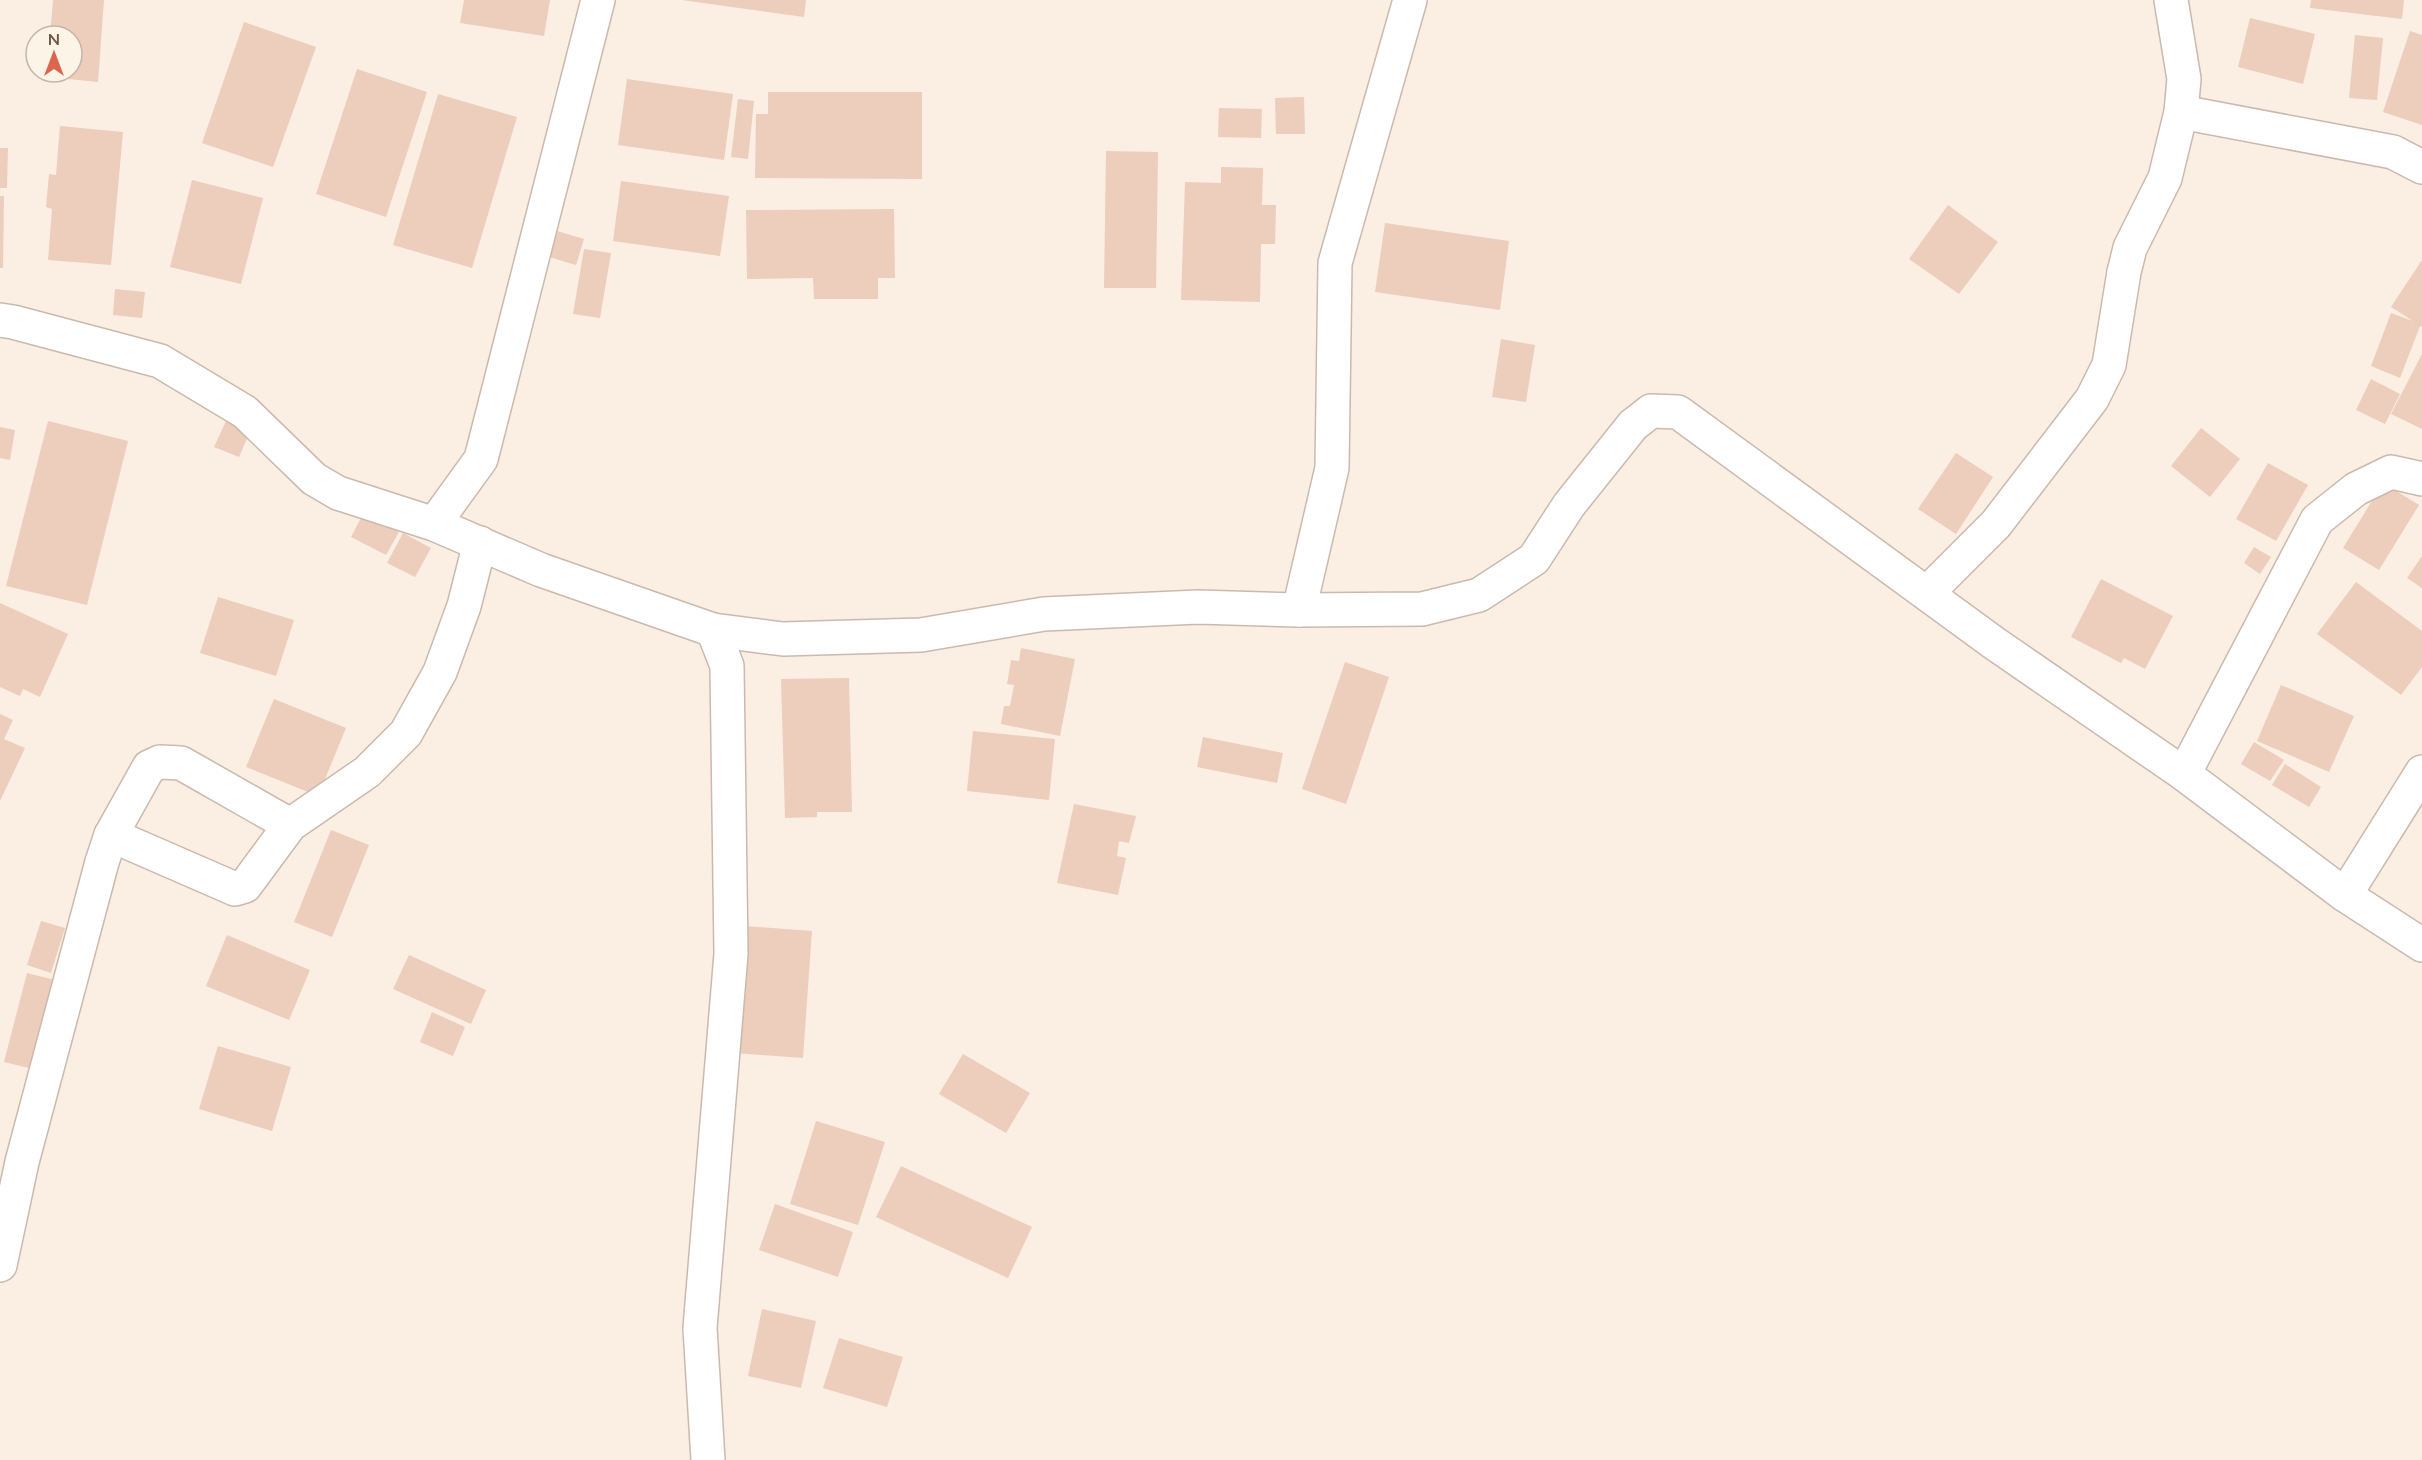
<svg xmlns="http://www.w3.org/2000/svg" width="2422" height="1460" viewBox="0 0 2422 1460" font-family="Lato,sans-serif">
<rect width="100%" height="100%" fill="#faefe2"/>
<g fill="#edcdbc">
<polygon points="53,0 104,0 98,82 47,77 47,72 72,72 72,36 50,36"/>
<polygon points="464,0 550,0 544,36 460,23"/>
<polygon points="682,0 806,0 804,17"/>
<polygon points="2311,0 2404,0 2402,19 2310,8"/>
<polygon points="2250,18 2315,34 2303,84 2238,67"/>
<polygon points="244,22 316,47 273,167 202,143"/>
<polygon points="2410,31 2422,35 2422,125 2383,112"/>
<polygon points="2355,35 2383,38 2377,100 2349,98"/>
<polygon points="357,69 427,92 386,217 316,194"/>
<polygon points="627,79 733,94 724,160 618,145"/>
<polygon points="768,92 922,92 922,179 755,178 756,114 768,114"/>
<polygon points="438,94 517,117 472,268 393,245"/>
<polygon points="1304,97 1305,134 1276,134 1275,98"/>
<polygon points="738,99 754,101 748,159 731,157"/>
<polygon points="1219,108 1262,109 1261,138 1218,137"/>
<polygon points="60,126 123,132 111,265 48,260 52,209 46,207 49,174 56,175"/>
<polygon points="0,148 8,148 7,188 0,188"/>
<polygon points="1106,151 1158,152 1156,288 1104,288"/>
<polygon points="1221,167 1263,168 1262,205 1276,205 1275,244 1261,244 1260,302 1181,300 1185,182 1221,183"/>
<polygon points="192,180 263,198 241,284 170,267"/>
<polygon points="621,181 729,196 720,256 613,241"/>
<polygon points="0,196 4,196 3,268 0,268"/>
<polygon points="1948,205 1998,242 1959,294 1909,259"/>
<polygon points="894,209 895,278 878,278 878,299 814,299 813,278 747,279 746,210"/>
<polygon points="1385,223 1509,241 1500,310 1375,292"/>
<polygon points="557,231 584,239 576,265 549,257"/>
<polygon points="584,249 611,253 600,318 573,314"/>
<polygon points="2422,260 2422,327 2420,326 2400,378 2371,366 2391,313 2413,321 2391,307"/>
<polygon points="115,289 145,292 142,318 113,315"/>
<polygon points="1501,339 1535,345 1526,402 1492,397"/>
<polygon points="2422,354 2422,429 2391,414"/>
<polygon points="2371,379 2400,394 2385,424 2356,410"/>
<polygon points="227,419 251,429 239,457 214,447"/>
<polygon points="48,421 128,441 87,605 6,586"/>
<polygon points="0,427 15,430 10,460 0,458"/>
<polygon points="2201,428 2240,459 2210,497 2171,466"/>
<polygon points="1956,453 1993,477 1956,534 1918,509"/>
<polygon points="2268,463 2308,485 2276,541 2236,519"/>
<polygon points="2383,483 2419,505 2379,570 2343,548"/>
<polygon points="363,514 399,532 386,555 351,537"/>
<polygon points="403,533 431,548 415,577 387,563"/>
<polygon points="2254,547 2271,557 2260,574 2244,563"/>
<polygon points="2422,556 2422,588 2407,578"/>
<polygon points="2101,579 2173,616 2145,669 2124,658 2121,663 2071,637"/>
<polygon points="2356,582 2422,631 2422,667 2401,695 2317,634"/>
<polygon points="218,597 294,620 276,676 200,653"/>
<polygon points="0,603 68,634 40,697 23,689 20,696 0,687"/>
<polygon points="1021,648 1075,659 1060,736 1001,724 1004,706 1010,706 1014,685 1007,684 1011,660 1019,661"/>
<polygon points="1345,662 1389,677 1346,804 1302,789"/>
<polygon points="849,678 852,812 817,812 817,817 785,818 781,679"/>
<polygon points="2281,685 2354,716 2329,772 2257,741"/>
<polygon points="274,699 346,728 318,796 246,767"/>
<polygon points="0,714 13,720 4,739 25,748 0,801"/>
<polygon points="973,731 1055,739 1049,800 967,791"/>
<polygon points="1203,737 1283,753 1277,783 1197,767"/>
<polygon points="2254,742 2284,760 2270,781 2241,764"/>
<polygon points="2285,764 2321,787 2309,807 2272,785"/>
<polygon points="1074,804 1136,816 1129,843 1119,841 1117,856 1126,858 1118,895 1057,883"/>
<polygon points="331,830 369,845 332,937 294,922"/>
<polygon points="41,921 65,928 51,973 27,965"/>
<polygon points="745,926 812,931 803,1058 735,1053"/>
<polygon points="227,935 310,970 289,1020 206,986"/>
<polygon points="409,955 486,990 471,1024 393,989"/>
<polygon points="27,973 55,980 33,1069 4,1062"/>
<polygon points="432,1012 465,1027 453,1056 420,1042"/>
<polygon points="218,1046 291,1067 272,1131 199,1109"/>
<polygon points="963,1054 1030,1093 1006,1133 939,1094"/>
<polygon points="816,1121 885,1142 858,1225 790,1204"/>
<polygon points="901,1166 1032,1227 1008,1278 876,1217"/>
<polygon points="775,1204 853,1232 838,1277 759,1250"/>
<polygon points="762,1309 816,1321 801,1388 748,1376"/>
<polygon points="839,1338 903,1357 887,1407 823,1388"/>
</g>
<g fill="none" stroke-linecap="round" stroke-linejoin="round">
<g stroke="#ccb9ad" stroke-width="36">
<g id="minor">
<polyline points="2181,112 2393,152 2422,167"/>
<polyline points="0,320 13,322 160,361 245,412 314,479 338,493 434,524 541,570 713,630 783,639 921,635 1044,614 1198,607 1299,610 1422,609 1479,595 1534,559 1569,505 1633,425 1651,411 1678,412 1994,643 2184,774 2345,895 2422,945"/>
<polyline points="434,524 481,459 598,0"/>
<polyline points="1927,593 1996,524 2092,399 2109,365 2124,272 2130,248 2165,178 2181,112 2184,79 2171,0"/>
<polyline points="1299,610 1332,468 1335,263 1410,0"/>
<polyline points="2184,774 2317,520 2356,489 2391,472 2422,479"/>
<polyline points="111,835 235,889 245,886 290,825 367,772 406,733 440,672 464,606 480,543"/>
<polyline points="2345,895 2422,772"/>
<polyline points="0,1265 22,1162 102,862 111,835 149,767 160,762 181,763 290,825"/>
<polyline points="708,1460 700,1328 731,954 727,666 713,630"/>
</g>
</g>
<use href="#minor" stroke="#fff" stroke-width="33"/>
</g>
<g transform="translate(54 54)"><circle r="28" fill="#fdf4e8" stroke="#c5b5a9" stroke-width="1.5"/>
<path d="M0-4.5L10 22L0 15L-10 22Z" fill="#db6650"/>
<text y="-9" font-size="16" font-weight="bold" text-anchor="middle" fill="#70564b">N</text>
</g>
</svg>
